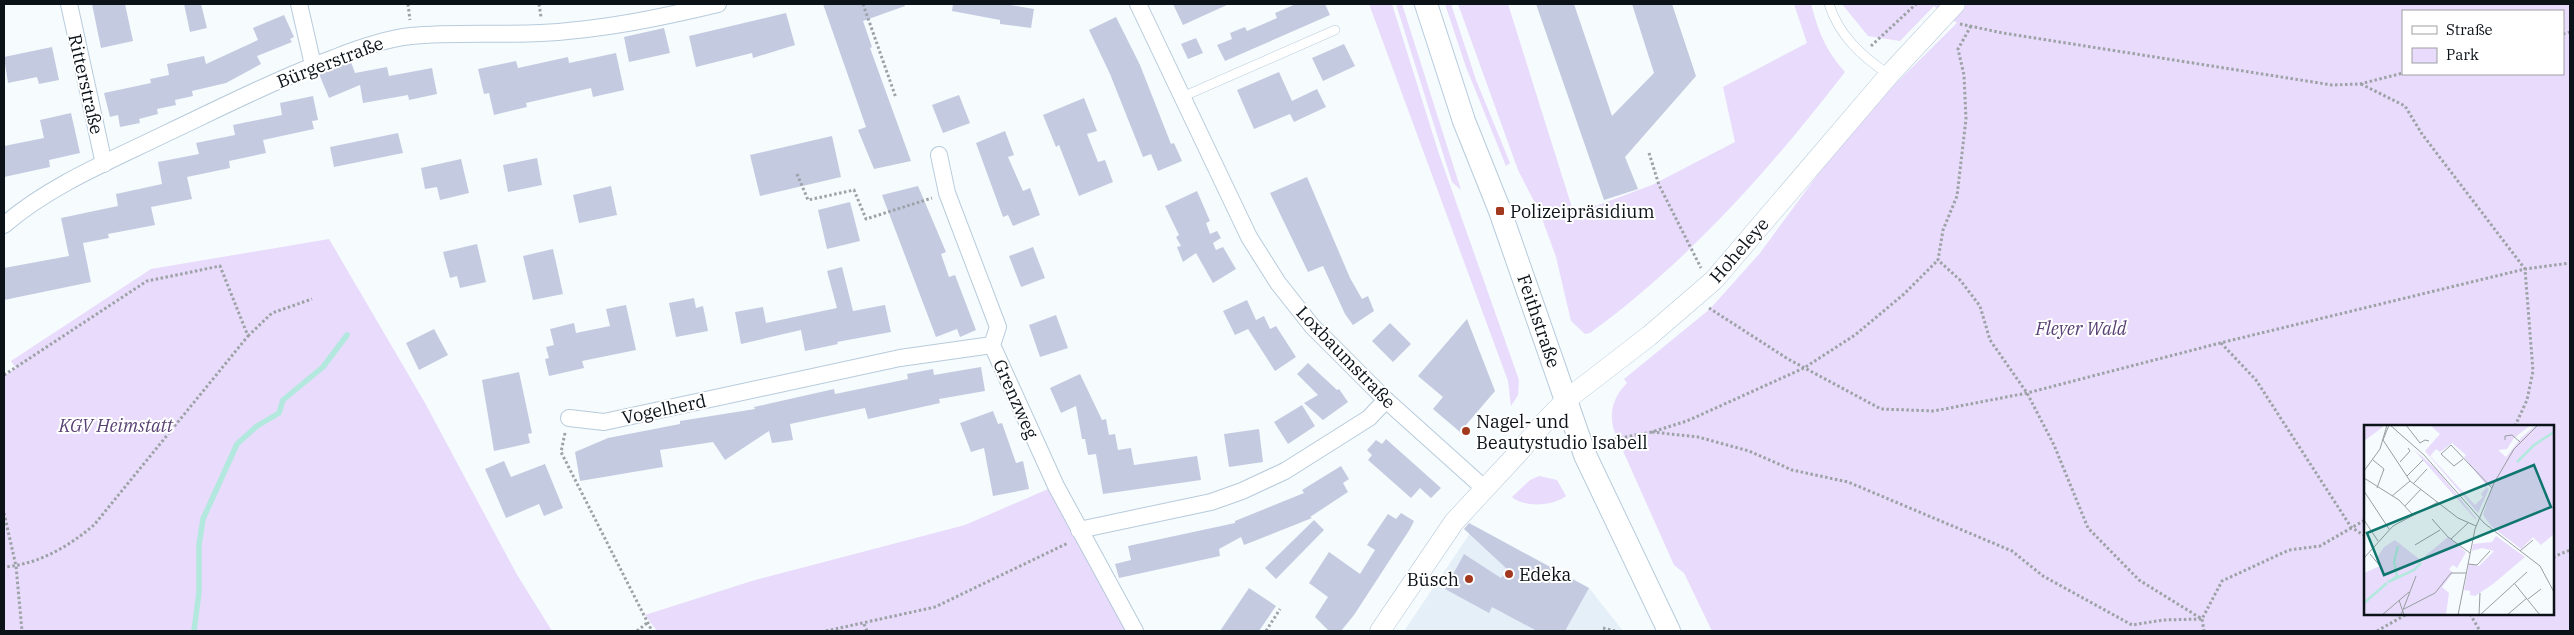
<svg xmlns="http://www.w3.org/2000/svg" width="2574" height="635" viewBox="0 0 2574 635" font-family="'IBM Plex Serif',serif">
<rect width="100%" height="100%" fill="#f6fbfe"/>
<polygon fill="#e5eff8" points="1475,526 1589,588 1623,631 1404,631"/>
<g fill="#e8dbfb" fill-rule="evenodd">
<polygon points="1369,4 1392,4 1439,154 1519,380 1518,395 1511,406 1508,381"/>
<polygon points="1396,4 1402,4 1461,190 1452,182"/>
<polygon points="1445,4 1451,4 1476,80 1510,163 1506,166 1466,67"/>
<path d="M1458,4H1508L1574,214L1652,185L1735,142L1723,87L1807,43L1794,4H1811C1819,33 1825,49 1845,72C1770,169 1689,261 1590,333L1585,334L1571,321L1556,257L1540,213L1518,170Z"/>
<path d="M1842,4H2570V631H1712L1684,573L1674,565L1615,433C1608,414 1613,397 1627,383L1624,379L1710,309L1760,253L1830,158L1879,100L1957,23L1934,6L1900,41L1868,36ZM2403,11H2563V74H2403ZM2365,426H2553V614H2365Z"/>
<polygon points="329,239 425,403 516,573 552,631 4,631 4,376 16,368 11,361 151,269"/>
<path d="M1539,476L1557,480L1566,496C1553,506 1525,508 1512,497L1530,480Z"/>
<polygon points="1048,489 1127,631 657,631 645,615 755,580 965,525"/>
</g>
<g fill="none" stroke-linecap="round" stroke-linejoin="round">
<polyline stroke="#b2e8dd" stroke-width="5.5" points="194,631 199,592 199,545 203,519 237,444 257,426 279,413 283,400 323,367 347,335"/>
</g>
<g fill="#c4cbe1">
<polygon points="92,4 125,4 133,41 101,48"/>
<polygon points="184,4 201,4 207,28 190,32"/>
<polygon points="823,4 904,4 905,6 863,21 872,47 870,48 911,161 874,169 858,130 866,127"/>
<polygon points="953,4 1004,4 1034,9 1031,28 1000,24 1000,20 952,11"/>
<polygon points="1173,4 1229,4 1183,25"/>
<polygon points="1296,4 1325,4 1330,15 1225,61 1217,45 1232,39 1230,33 1245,27 1247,31 1277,18 1275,13"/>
<polygon points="1536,4 1574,4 1612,116 1654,73 1632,4 1672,4 1696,76 1625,157 1638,189 1604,200"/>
<polygon points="786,13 795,45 753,58 752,53 696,67 689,36"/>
<polygon points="284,15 294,37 290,39 292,42 257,56 261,64 226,83 192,91 193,96 175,100 176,105 157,109 158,114 139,119 140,123 120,127 118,115 110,117 104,93 151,83 150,79 169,75 167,64 204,56 206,64 258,40 253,28"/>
<polygon points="1116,17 1140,65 1171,144 1174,143 1182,161 1158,171 1151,154 1143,157 1110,74 1089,30"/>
<polygon points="664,28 670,53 629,62 624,37"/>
<polygon points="1196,38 1203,53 1188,59 1181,44"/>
<polygon points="1344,44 1355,66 1323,81 1312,58"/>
<polygon points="52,47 59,80 39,84 37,77 8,83 4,57"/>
<polygon points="616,53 624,90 593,97 591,88 526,103 527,107 494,115 489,93 484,94 478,69 516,61 518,68 568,57 569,63"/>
<polygon points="351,62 355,73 387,67 389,76 432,68 437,94 409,100 408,95 363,103 360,85 329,98 319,74"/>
<polygon points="1279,72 1292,101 1317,89 1326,107 1294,122 1290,114 1254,129 1237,90"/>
<polygon points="959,95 970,123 943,133 932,105"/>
<polygon points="313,96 318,120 312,121 314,129 263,140 266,153 229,161 230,168 187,177 192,199 151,207 155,225 108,234 109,238 83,243 91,282 4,300 4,268 69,256 61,218 118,206 116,194 162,184 158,162 199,154 196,143 235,135 233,125 282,115 280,103"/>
<polygon points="1084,98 1097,131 1087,134 1098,162 1105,160 1113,182 1079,196 1059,145 1056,147 1043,115"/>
<polygon points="71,113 80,153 49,160 50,167 4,177 4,146 44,138 40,120"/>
<polygon points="1005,131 1014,155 1008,157 1023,191 1030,188 1040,215 1013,226 1008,215 1003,217 976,143"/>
<polygon points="398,133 403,153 334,167 330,147"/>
<polygon points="832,136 841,177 760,196 750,155"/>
<polygon points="537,158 542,185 508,192 503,165"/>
<polygon points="461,159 469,193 440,200 437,187 425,189 421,168"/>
<polygon points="1307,177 1350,278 1362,299 1368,296 1374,311 1353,325 1345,314 1323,266 1308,272 1270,193"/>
<polygon points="611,186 617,215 579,223 573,195"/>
<polygon points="918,186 946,252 941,254 949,277 955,275 976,330 960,337 957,329 936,337 882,195"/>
<polygon points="1197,191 1210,221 1206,223 1210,234 1217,231 1221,238 1213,243 1216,250 1223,247 1236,269 1213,283 1196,253 1183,262 1177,247 1181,246 1176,237 1179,235 1165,206"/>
<polygon points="850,202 860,241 827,249 818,210"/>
<polygon points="477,244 486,282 460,288 457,276 450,278 443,252"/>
<polygon points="1033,247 1045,278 1021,287 1009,256"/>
<polygon points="553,249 563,294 533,300 523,256"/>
<polygon points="842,267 853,311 885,305 891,332 837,342 838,344 805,351 801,330 741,344 735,312 763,307 766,323 837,308 827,271"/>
<polygon points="694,298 696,308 703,306 708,331 676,337 669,303"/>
<polygon points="1247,300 1256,320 1264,316 1270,329 1276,326 1296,357 1275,371 1248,329 1235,335 1223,311"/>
<polygon points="626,305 636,350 582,361 584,368 549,376 545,359 549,358 546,347 554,345 550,329 574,323 576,333 610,326 606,309"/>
<polygon points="1056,315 1068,348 1040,357 1029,325"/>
<polygon points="1467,319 1495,391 1460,432 1433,409 1443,397 1418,376"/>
<polygon points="1390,323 1411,344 1393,362 1372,341"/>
<polygon points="434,329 448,355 419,370 406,343"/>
<polygon points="1308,363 1337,390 1339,389 1348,402 1323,420 1304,403 1318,395 1297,374"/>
<polygon points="981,367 985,391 939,399 940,403 868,419 865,408 790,424 793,440 772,443 769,431 725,460 713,442 660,450 663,467 580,481 575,452 608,438 680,424 680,421 755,409 754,407 834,389 835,394 908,379 907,374 933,369 934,375"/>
<polygon points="519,372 532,433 528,434 530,443 494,451 482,380"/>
<polygon points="1080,374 1102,420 1106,419 1109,435 1115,434 1118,450 1131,448 1134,465 1197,456 1201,480 1103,494 1096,454 1088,455 1085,439 1082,439 1076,406 1061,413 1050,388"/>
<polygon points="1302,405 1315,426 1288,444 1274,422"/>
<polygon points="993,411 998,424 1002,423 1016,463 1023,461 1029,489 993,496 984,448 971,452 960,423"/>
<polygon points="1259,429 1263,462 1229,467 1224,434"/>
<polygon points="1386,439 1441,488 1431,498 1420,488 1411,498 1368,460 1372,455 1367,450 1376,440 1382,444"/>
<polygon points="504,461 511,477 545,464 563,508 544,516 539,504 506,518 485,469"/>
<polygon points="1341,466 1349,479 1343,483 1348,492 1310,517 1312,518 1244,545 1241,537 1219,549 1220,556 1119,578 1115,564 1131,560 1128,546 1235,523 1235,521 1304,493 1302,490"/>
<polygon points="1401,513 1414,521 1410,529 1354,615 1341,631 1329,631 1315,617 1328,597 1309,583 1329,552 1360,574 1375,550 1367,545 1388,514 1396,519"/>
<polygon points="1314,520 1324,530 1276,579 1265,568"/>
<polygon points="1469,523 1589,588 1565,631 1537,631 1492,607 1489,613 1445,589 1464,554 1501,578 1508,570 1464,529"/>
<polygon points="1249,588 1276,606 1259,631 1220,631"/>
</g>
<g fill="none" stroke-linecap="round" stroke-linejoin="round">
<g stroke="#b7cbdb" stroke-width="10">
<g id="service">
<path d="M1829,4C1839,36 1862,56 1889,75"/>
<polyline points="1182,97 1335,30"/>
</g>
</g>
<g stroke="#b7cbdb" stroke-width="18">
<g id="minor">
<polyline points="69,4 104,164"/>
<polyline points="299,4 313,65"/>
<polyline points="1138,4 1249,237 1278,283 1312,326 1386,400 1485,489"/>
<polyline points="939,155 947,193 998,327 992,345 1056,486 1135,631"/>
<path d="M4,225C50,185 112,160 167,133C222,107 277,79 334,58C359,48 384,39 411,36C452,32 499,35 541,33C602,30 659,18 718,4"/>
<polyline points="569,418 604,422 900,358 992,345"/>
<polyline points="1079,530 1211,502 1242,491 1285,471 1369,418 1386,400"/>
</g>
</g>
<g stroke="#b7cbdb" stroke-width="21">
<polyline id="tertiary" points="1380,631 1454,522 1518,453 1542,425 1566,400 1649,336 1714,280 1889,75 1955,4"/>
</g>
<g stroke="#b7cbdb" stroke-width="24">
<polyline id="secondary" points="1426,4 1464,121 1500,211 1585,455 1669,631"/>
</g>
<g stroke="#9ca2a6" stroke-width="3" stroke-dasharray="2.5 2.5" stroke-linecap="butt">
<polyline points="408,4 410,20"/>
<polyline points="539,4 541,17"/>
<polyline points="863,4 896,98"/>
<polyline points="1960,24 2003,33 2332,85 2360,84 2403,73"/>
<polyline points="1971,26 1958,49 1964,75 1966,119 1957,196 1943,230 1938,260 1960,280 1980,306 1990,340 2027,393 2054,445 2088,528 2139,580 2202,619 2204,631"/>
<polyline points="2563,34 2570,32"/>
<polyline points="1871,46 1916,4"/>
<polyline points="2361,84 2405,106 2422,134 2525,269 2533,371 2527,400 2515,426"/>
<polyline points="1649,153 1659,185 1701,268"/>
<polyline points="797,174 808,200 854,190 866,219 932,198"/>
<polyline points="1709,308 1788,359 1881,409 1934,411 2027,393 2220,343 2525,269 2570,263"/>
<polyline points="248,336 272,313 312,299"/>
<polyline points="2221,343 2256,380 2351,527 2365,536"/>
<path d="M4,375L147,281L220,266L248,336L94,525C68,547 39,564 4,567"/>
<polyline points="1652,432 1698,437 1749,451 1792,470 1848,482 2012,551 2043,576 2132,625 2163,620 2202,619 2222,581 2289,550 2320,546 2365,520"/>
<polyline points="565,433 561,452 652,631"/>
<polyline points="1615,439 1652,432 1687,421 1804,368 1855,335 1904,294 1938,260"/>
<polyline points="4,513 16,566 22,631"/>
<polyline points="2553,557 2570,550"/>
<polyline points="2470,614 2480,631"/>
<polyline points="864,624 867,631"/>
<polyline points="1603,628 1615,631"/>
<polyline points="637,631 647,623"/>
<polyline points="826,631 935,607 1068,543"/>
<polyline points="1266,631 1280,609"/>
<polyline points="2377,631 2407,614"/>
</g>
<use href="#service" stroke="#fff" stroke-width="9"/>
<use href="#minor" stroke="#fff" stroke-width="16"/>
<use href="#tertiary" stroke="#fff" stroke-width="20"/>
<use href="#secondary" stroke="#fff" stroke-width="22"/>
</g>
<g fill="#a2391f" stroke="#fff" stroke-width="2">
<rect x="1495" y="206" width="10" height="10" rx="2.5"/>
<circle cx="1466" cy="431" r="5"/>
<circle cx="1509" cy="574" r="5"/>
<circle cx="1469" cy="579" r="5"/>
</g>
<g text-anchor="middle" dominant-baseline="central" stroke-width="4" stroke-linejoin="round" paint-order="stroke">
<g font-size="18" fill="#0b1218" stroke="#fff">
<text transform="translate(330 62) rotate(-21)">Bürgerstraße</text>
<text transform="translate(86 84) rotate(77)">Ritterstraße</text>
<text transform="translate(1739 250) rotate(-49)">Hoheleye</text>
<text transform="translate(1539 321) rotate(71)">Feithstraße</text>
<text transform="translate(1346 357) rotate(46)">Loxbaumstraße</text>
<text transform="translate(1016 399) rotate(66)">Grenzweg</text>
<text transform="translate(664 409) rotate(-12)">Vogelherd</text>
</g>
<g font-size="18" fill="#0b1218" stroke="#fff" text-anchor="start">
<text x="1510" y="211">Polizeipräsidium</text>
<text x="1476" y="421">Nagel- und<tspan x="1476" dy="21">Beautystudio Isabell</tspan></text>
<text x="1519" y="574">Edeka</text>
<text x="1459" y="579" text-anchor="end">Büsch</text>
</g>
<g font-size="18" font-style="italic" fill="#584174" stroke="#fff">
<text x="2081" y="328">Fleyer Wald</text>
<text x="116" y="425">KGV Heimstatt</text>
</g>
</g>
<g transform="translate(2364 425)">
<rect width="190" height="190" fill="#f6fbfe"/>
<path d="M0,0H18L19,2L0,16ZM66,0H167L150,13L143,24L134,25L142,32L157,13L172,0H190V109L177,120L169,112L157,124L127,101L119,90L128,61L122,60L100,32L102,30L88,18L76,27L72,24L66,31L111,80L119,72L117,69L122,63L119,60L125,64L114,88L61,26L76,9ZM50,25L60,33L73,45L112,93V95ZM132,111L161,132L129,159L111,171L106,170V166L100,165L105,139L115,141L130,126L118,123L108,126L109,119L128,117ZM84,112L102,127L93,143L89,140L85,144L89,148L78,162L85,168L82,190H0V148L16,141L12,134L20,122L31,115L59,137L61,131Z" fill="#e8dbfb"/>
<path fill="none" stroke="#b2e8dd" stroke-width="2.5" d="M153,37L170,20L190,7M29,154L33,151L30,137L34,121M24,157L50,145L57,138M0,178L23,158"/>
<path fill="none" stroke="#989ea2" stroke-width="1" d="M26,0L60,30L120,98L176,141L190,167M42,0L56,18L61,15L65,16M19,15L46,56L94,93L112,101M19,15L25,0M141,15V11L148,10L156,17M99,34L90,41L77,29L87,20L128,63M9,35L20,44L13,63M36,37L46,26L44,23M0,46L16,24L23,0M43,51L59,35M0,53L35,75L49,90M49,59L63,44M0,66L25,104M28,71L46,56M41,81L57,64M68,94L84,112L106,128M0,95L14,116M87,114L104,98M51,120L76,105M156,126L169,115M6,129L16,141M0,133L29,101L74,77M104,139L113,140L126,126M150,158L176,190M164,174L177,164M35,175L40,190M40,184L71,168L87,148H102M18,190L45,167M37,190L52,151M94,190L111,104L130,58L150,24L174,0M115,190L116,168M116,190L163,147M143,190L163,173"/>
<path fill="#0f766e" fill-opacity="0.15" stroke="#0f766e" stroke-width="2.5" d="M170,40L187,82L20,150L3,108Z"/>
<rect width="190" height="190" fill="none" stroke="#0b1218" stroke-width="2.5"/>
</g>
<rect width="2574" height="635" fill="none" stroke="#0b1218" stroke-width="10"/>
<rect x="2402" y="10" width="162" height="65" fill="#ffffff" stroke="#9da0a3"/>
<rect x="2412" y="26" width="25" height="8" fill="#ffffff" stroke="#9da0a3"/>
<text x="2446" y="35" font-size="15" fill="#0b1218">Straße</text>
<rect x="2412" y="48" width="25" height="15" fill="#e8dbfb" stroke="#9da0a3"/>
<text x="2446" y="60" font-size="15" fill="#0b1218">Park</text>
</svg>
